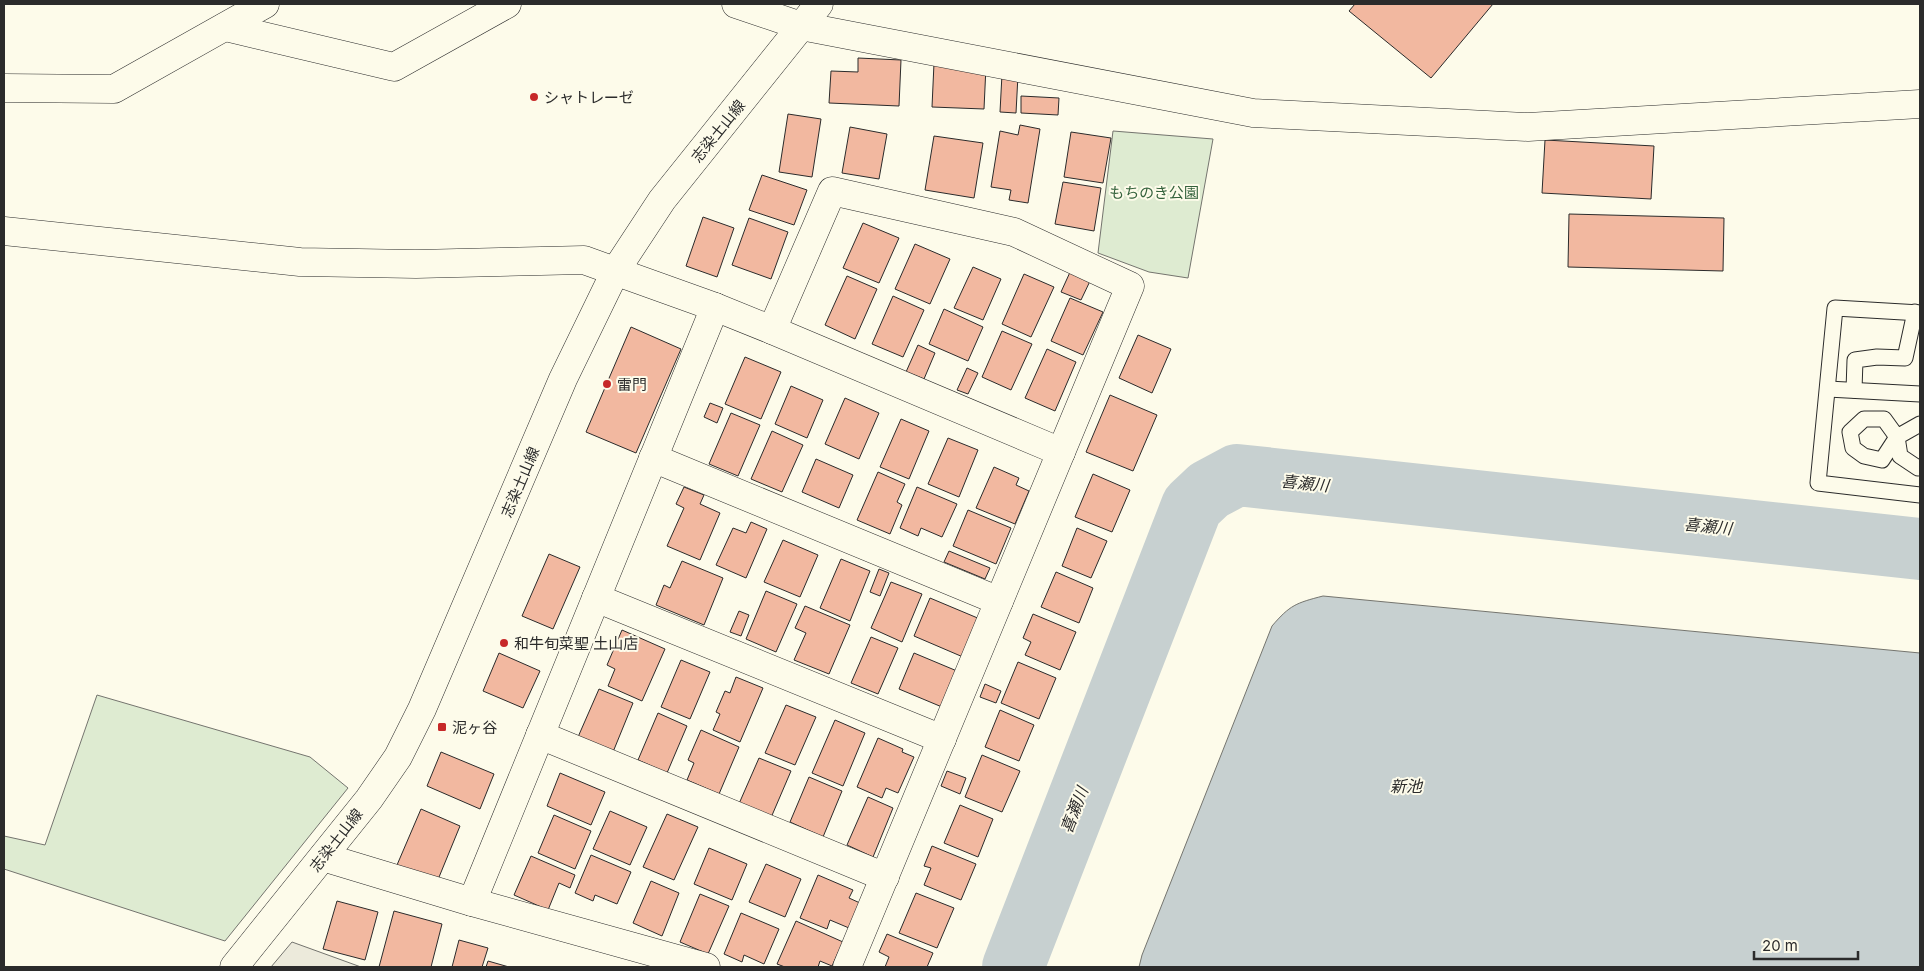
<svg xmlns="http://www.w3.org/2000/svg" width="1924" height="971" viewBox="0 0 1924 971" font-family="Inter,'Noto Sans JP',sans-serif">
<rect width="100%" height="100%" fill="#fdfbea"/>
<g fill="#deebd1" stroke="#74746e">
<polygon points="1113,131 1213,139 1188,278 1149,272 1098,253"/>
<polygon points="97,695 310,757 348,788 225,941 4,869 4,836 45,845"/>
</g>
<polygon fill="#eceadb" stroke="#74746e" points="292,942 361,967 271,967"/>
<path fill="#c7d0d0" stroke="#74746e" d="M1323,596L1920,653V967H1139L1142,955L1272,626C1290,605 1296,603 1323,596Z"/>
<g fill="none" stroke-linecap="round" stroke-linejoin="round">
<polyline stroke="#c7d0d0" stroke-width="62" points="1013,967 1192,506 1209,490 1237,475 1920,549"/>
</g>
<g fill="#f2b8a0" stroke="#2b2b2b">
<polygon points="1355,4 1493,4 1431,78 1349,11"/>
<polygon points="858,58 901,60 899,106 829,103 831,71 858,72"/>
<polygon points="934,63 986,66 984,109 932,107"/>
<polygon points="1002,74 1018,75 1016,113 1000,112"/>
<polygon points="1021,96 1059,98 1058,115 1021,113"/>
<polygon points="788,114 821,119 812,177 779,172"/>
<polygon points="1020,125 1040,129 1028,203 1009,200 1011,190 991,187 1000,131 1018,135"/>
<polygon points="850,127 887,134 879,179 842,173"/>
<polygon points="1071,132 1111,138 1103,183 1064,177"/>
<polygon points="934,136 983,143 974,198 925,190"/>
<polygon points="1545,140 1654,146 1651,199 1542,193"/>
<polygon points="762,175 807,190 794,225 749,210"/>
<polygon points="1063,182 1101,188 1094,231 1055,224"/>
<polygon points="1569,214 1724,218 1723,271 1568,267"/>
<polygon points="703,217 734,228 717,277 686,266"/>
<polygon points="749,218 788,232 771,279 732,265"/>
<polygon points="863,223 899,238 879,283 843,268"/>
<polygon points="915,244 950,259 930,304 895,289"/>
<polygon points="973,267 1001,279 983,320 954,308"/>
<polygon points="1071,270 1091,279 1081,300 1061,292"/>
<polygon points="1024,274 1054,287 1031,337 1002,324"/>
<polygon points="847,276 877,289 855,339 825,325"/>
<polygon points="893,296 924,310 903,357 872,344"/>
<polygon points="1070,298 1103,312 1083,355 1051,341"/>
<polygon points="944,309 983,327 968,361 929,344"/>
<polygon points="631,327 681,349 636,453 586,432"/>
<polygon points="1002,331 1032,344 1011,390 982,377"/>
<polygon points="1138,335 1171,349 1152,393 1119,378"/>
<polygon points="918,345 935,353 924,379 906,372"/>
<polygon points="1047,349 1076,362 1055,411 1025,398"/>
<polygon points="745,357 781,372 761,419 725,404"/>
<polygon points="967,368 978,373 968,394 957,390"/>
<polygon points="791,386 823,400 807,438 775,424"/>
<polygon points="1110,395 1157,415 1133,471 1086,452"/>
<polygon points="845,398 879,413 859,459 825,444"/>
<polygon points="710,403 723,408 717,423 704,417"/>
<polygon points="731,413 760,425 738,476 709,464"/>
<polygon points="901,419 929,431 909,479 880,467"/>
<polygon points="772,431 803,445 782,492 751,479"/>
<polygon points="948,438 978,450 959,497 928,484"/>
<polygon points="816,459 853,475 839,508 802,492"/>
<polygon points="994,467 1019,478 1016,485 1029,491 1015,524 976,508"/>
<polygon points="878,472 905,484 897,502 902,505 890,534 857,520"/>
<polygon points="1093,474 1130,490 1112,532 1075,517"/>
<polygon points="684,487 704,495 700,504 720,513 700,560 667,546 684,508 676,504"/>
<polygon points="917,487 957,504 942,537 921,528 918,536 900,528"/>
<polygon points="968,510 1011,528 996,564 953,546"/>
<polygon points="751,522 767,529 746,578 716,565 733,528 746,533"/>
<polygon points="1077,528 1107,541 1091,578 1062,566"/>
<polygon points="783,540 818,555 800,597 764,582"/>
<polygon points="949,551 990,568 985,579 944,562"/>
<polygon points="549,554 580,567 553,629 522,616"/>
<polygon points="841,559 870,571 850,621 820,608"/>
<polygon points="682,561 723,578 704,625 656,605 664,585 670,588"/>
<polygon points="879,569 889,573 880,596 870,592"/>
<polygon points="1056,572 1093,588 1079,623 1041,607"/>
<polygon points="891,582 922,594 902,642 871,628"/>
<polygon points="766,591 797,604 776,652 746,639"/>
<polygon points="930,598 980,619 963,657 914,636"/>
<polygon points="805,606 850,625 829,674 794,660 806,633 795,628"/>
<polygon points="739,611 749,615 741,636 730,632"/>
<polygon points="1033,614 1076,632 1060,670 1025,655 1031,642 1023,638"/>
<polygon points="622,630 665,649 642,701 608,686 615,669 607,665"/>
<polygon points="871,637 898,648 878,694 851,683"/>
<polygon points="499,653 540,671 523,708 483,691"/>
<polygon points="914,653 957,671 942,707 899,689"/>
<polygon points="681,660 710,672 690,719 661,707"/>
<polygon points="1018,662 1056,678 1039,719 1001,703"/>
<polygon points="736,677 763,688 740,742 713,730 720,714 716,712 725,691 730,693"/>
<polygon points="985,684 1001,691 996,703 980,697"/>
<polygon points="599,689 633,703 613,752 578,737"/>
<polygon points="786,705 816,717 795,765 765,753"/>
<polygon points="1000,710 1034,725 1019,761 985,747"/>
<polygon points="658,713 687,726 667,773 638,760"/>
<polygon points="835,720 865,733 843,786 812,773"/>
<polygon points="701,730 739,747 719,794 687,780 694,763 688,760"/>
<polygon points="878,738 903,749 902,752 914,757 898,793 886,788 882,798 857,787"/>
<polygon points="441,752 494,774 480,809 427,786"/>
<polygon points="982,755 1020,771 1002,812 965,797"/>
<polygon points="759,758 791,771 770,820 738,806"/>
<polygon points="947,771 966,778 960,794 941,786"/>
<polygon points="560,773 605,792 591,825 547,806"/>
<polygon points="809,777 842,791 823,837 790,822"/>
<polygon points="868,797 893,808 873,857 847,845"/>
<polygon points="960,805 993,819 978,857 944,843"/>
<polygon points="421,809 460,826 437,882 397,865"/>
<polygon points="610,811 647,827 630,865 593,849"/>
<polygon points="667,814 698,827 674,880 643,867"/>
<polygon points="554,815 591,831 575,869 538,853"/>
<polygon points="932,846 976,864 961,900 924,885 931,868 924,866"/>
<polygon points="709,848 747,864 732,900 694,884"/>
<polygon points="591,855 631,872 617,904 595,895 593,901 575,893"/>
<polygon points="531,856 575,875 570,888 559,883 548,910 514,895"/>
<polygon points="766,864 801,879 785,917 749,902"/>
<polygon points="818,875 853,890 849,898 860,903 849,928 830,920 827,929 800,918"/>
<polygon points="651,881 679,893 662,936 633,923"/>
<polygon points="916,893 954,908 937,948 899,933"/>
<polygon points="700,894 729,906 708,954 680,942"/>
<polygon points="337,901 378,912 365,960 323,949"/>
<polygon points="394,911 442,924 431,967 379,967"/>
<polygon points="741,913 779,929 764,964 744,955 742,962 724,954"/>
<polygon points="796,921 843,942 832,966 820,961 818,967 785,967 777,964"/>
<polygon points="887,934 933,953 927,967 885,967 889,957 879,952"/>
<polygon points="459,940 488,948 482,967 452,967"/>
<polygon points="488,961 509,967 486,967"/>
</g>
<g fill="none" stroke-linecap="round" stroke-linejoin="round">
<g stroke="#2b2b2b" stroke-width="17">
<g id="service">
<polyline points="1920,313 1835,308 1818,483 1920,495"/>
<polyline points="1828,389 1920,394"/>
<polyline points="1854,390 1855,360 1877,357 1905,358 1915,312"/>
<polyline points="1920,424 1897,437 1882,460 1864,456 1853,448 1850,432 1864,419 1884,419 1897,437 1900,456 1918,468 1920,467"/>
</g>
</g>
<g stroke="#2b2b2b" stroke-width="29">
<g id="minor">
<polyline points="736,4 801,26 1253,113 1528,127 1920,104"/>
<polyline points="225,27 394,67 507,4"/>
<polyline points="4,88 114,89 265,4"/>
<polyline points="4,231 300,262 416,264 584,260 715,307 772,330 1061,452"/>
<polyline points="772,330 832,191 1014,232 1130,286 847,967"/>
<polyline points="653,458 999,601"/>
<polyline points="596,598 942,739"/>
<polyline points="540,735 885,877"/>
<polyline points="323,857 472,902 706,967"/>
<polyline points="472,902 715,307"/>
</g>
</g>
<g stroke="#2b2b2b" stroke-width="29">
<polyline id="secondary" points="234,967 369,799 398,757 422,709 563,379 616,270 662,200 819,4"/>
</g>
<use href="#service" stroke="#fdfbea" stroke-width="15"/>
<use href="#minor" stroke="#fdfbea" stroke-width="28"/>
<use href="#secondary" stroke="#fdfbea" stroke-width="28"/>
</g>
<g fill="#c62828" stroke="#fdfbea" stroke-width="2">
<circle cx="534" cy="97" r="5"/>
<circle cx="607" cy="384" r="5"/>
<circle cx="504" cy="643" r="5"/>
<rect x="437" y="722" width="10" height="10" rx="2.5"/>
</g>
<g text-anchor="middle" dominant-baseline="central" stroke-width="4" stroke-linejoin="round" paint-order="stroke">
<g font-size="15" fill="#2b2b2b" stroke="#fdfbea" text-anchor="start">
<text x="544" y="97">シャトレーゼ</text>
<text x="617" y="384">雷門</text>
<text x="514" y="643">和牛旬菜聖 土山店</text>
<text x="452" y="727">泥ヶ谷</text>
</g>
<g font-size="15" fill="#2b2b2b" stroke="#fdfbea">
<text transform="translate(718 131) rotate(-51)">志染土山線</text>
<text transform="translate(520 482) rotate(-67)">志染土山線</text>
<text transform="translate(336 840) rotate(-52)">志染土山線</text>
</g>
<g font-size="15" fill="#34623c" stroke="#fdfbea">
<text x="1154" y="192">もちのき公園</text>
</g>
<g font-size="16" font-style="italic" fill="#2b2b2b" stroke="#fdfbea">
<text transform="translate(1305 483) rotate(6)">喜瀬川</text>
<text transform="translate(1708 526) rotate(6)">喜瀬川</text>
<text x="1406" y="786">新池</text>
<text transform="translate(1074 810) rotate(-69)">喜瀬川</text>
</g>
</g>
<rect width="1924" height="971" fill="none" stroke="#2b2b2b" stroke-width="10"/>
<path d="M1754 951v8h104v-8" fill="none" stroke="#2b2b2b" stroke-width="2.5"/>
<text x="1762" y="951" font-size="15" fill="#2b2b2b" stroke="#fdfbea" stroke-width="4" paint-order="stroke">20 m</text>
</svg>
